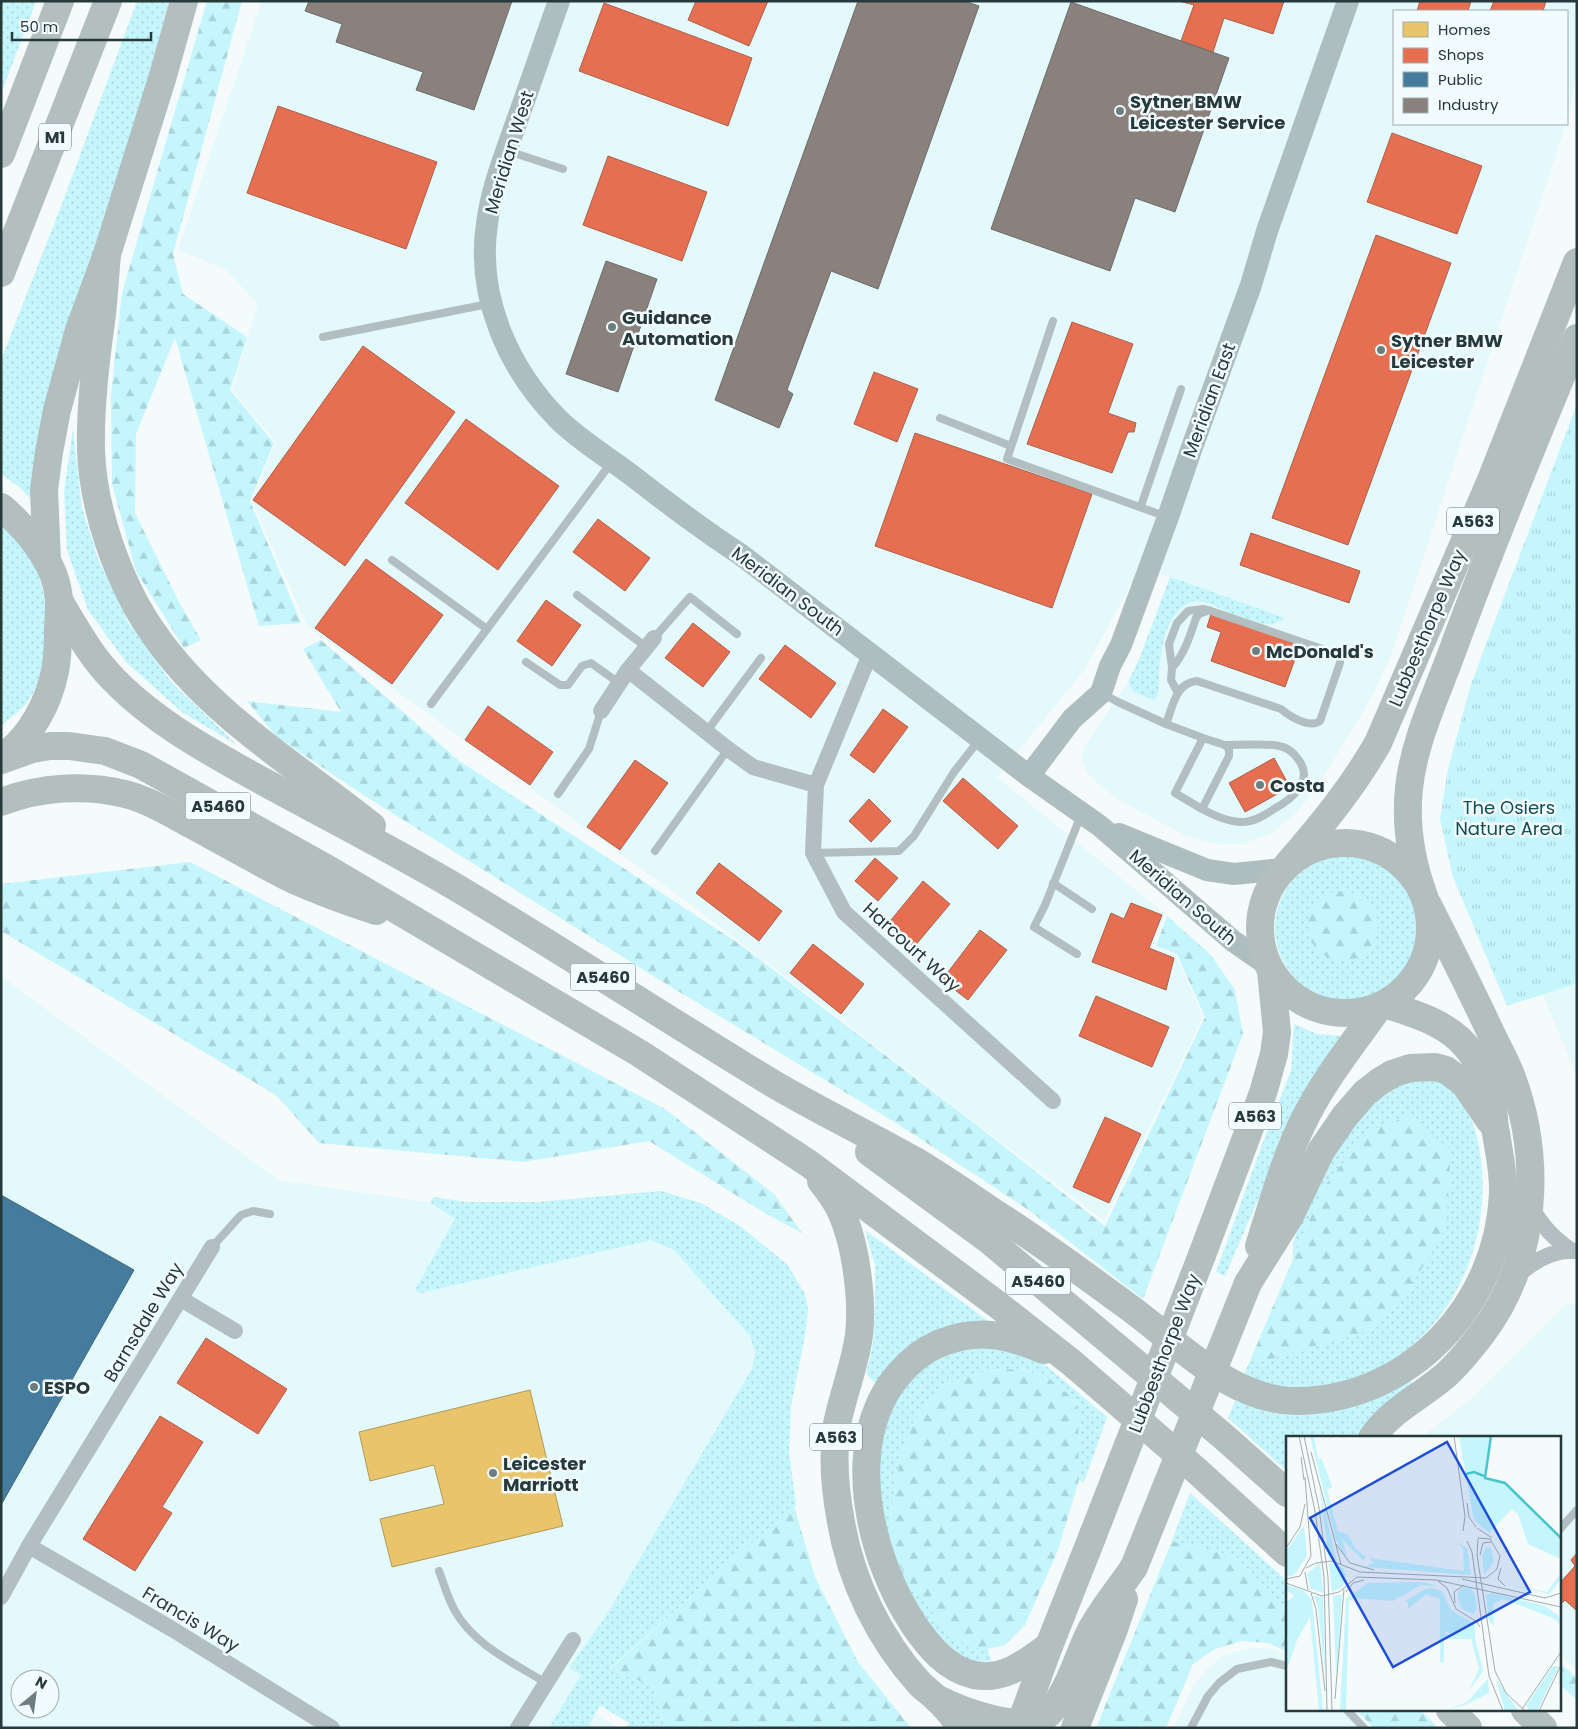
<svg xmlns="http://www.w3.org/2000/svg" width="1578" height="1729" viewBox="0 0 1578 1729" font-family="Poppins,sans-serif">
<defs>
<pattern id="grass-dots" width="8" height="8" patternUnits="userSpaceOnUse" patternTransform="scale(1.25)"><rect width="8" height="8" fill="#c5f6fd"/><path d="M2 2h.1M6 6h.1" fill="none" stroke="#a9d4da" stroke-width="1.8" stroke-linecap="round"/></pattern>
<pattern id="forest-firs" width="22" height="20" patternUnits="userSpaceOnUse" patternTransform="scale(1.25)"><rect width="22" height="20" fill="#c5f6fd"/><path d="M5 1l3.5 6h-7zM16 11l3.5 6h-7z" fill="#a9d4da"/></pattern>
<pattern id="park-tufts" width="24" height="20" patternUnits="userSpaceOnUse" patternTransform="scale(1.25)"><rect width="24" height="20" fill="#c5f6fd"/><path d="M3 7l-1-3M5 7V3M7 7l1-3M15 17l-1-3M17 17v-4M19 17l1-3" fill="none" stroke="#a9d4da"/></pattern>
</defs>
<rect width="100%" height="100%" fill="#f5fafa"/>
<g fill="#e4f9fc" fill-rule="evenodd">
<polygon points="262,1 1577,1 1577,71 1567,122 1567,11 1394,11 1394,124 1566,124 1391,655 1373,695 1316,789 1295,814 1270,834 1242,844 1212,843 1186,836 1119,800 1099,785 1087,772 1081,759 1085,745 1129,680 1140,657 1170,578 1140,567 1085,669 997,777 1165,914 1153,947 1176,956 1203,1017 1104,1221 690,904 307,626 252,501 276,442 232,390 258,304 225,269 178,250"/>
<path d="M1,976L278,1180L452,1206L656,1220L768,1346L579,1704L618,1728H1ZM20,1679H50V1709H20Z"/>
<polygon points="1577,983 1577,1076 1542,993"/>
<polygon points="1566,1304 1577,1304 1577,1670 1559,1654 1559,1438 1420,1438 1475,1396"/>
<polygon points="1252,1648 1274,1649 1287,1656 1287,1710 1353,1710 1371,1728 1174,1728 1193,1686 1209,1667 1225,1655"/>
</g>
<g fill="url(#grass-dots)">
<polygon points="1,1 36,1 1,94"/>
<polygon points="137,1 169,1 34,502 19,487 1,474 1,360 63,201"/>
<polygon points="73,429 82,508 98,559 128,622 171,682 237,745 182,712 126,662 88,610 67,550 64,491"/>
<path d="M1,520C12,534 27,550 35,566C52,601 50,667 29,700C24,708 9,719 1,726Z"/>
<path d="M1170,577L1285,618C1280,622 1274,624 1267,624C1260,624 1226,612 1219,608C1206,601 1193,597 1180,609C1164,624 1162,650 1159,670C1158,679 1161,694 1154,700L1134,692L1130,686L1129,680L1140,657Z"/>
<circle cx="1347" cy="928" r="72"/>
<polygon points="1294,1024 1317,1034 1343,1036 1301,1100 1225,1276 1216,1272 1263,1142 1291,1071"/>
<path d="M1426,1077C1432,1079 1443,1080 1448,1084C1451,1087 1454,1092 1457,1096C1470,1114 1475,1125 1479,1147C1498,1251 1440,1363 1331,1384C1321,1386 1308,1390 1298,1390C1283,1390 1257,1382 1242,1379L1252,1356L1264,1361L1323,1188L1293,1258V1244L1303,1211L1354,1117L1407,1080Z"/>
<polygon points="661,1191 701,1203 740,1226 787,1264 805,1294 808,1310 805,1336 791,1406 789,1452 796,1505 609,1669 654,1686 665,1728 626,1728 629,1723 600,1705 588,1727 589,1728 549,1728 581,1675 569,1668 606,1616 752,1369 755,1352 750,1336 674,1250 651,1240 420,1293 415,1290 455,1219 430,1202 434,1197 466,1202 538,1202"/>
<polygon points="865,1230 988,1321 956,1326 878,1386 866,1374 873,1343 875,1307 875,1265"/>
<path d="M979,1345L1037,1358L1107,1417L1084,1482L1079,1480L1078,1408L1068,1394L1047,1377L1020,1369L987,1371L944,1385L913,1423L901,1454L890,1517L968,1647L988,1649L991,1661C970,1664 954,1655 939,1641L889,1561L875,1459L897,1388L945,1352Z"/>
<polygon points="1410,1381 1414,1386 1372,1415 1357,1438 1287,1438 1287,1471 1228,1418 1235,1401 1276,1414 1350,1404 1382,1393"/>
<polygon points="1190,1493 1287,1581 1287,1609 1235,1556 1172,1541"/>
</g>
<g fill="url(#forest-firs)">
<polygon points="207,1 242,1 173,254 183,294 247,337 230,390 274,443 250,501 301,623 259,626 175,338 136,434 135,513 179,602 201,640 184,648 136,571 112,484 111,395 122,293"/>
<polygon points="321,640 458,760 738,943 974,1123 1105,1226 1205,1017 1177,954 1156,946 1167,916 1211,955 1235,990 1243,1034 1143,1299 1030,1211 901,1126 663,982 365,796 276,736 247,701 341,712 303,649"/>
<polygon points="190,862 665,1109 774,1194 802,1233 768,1215 649,1141 523,1162 319,1143 276,1095 1,931 1,884"/>
<circle cx="1343" cy="926" r="35"/>
<polygon points="1409,1116 1451,1150 1446,1228 1406,1294 1375,1329 1264,1361 1252,1356 1323,1188 1368,1131"/>
<polygon points="1020,1369 1047,1377 1068,1394 1078,1408 1079,1480 1058,1550 1025,1625 1005,1645 988,1649 968,1647 949,1633 910,1584 890,1548 890,1517 901,1454 913,1423 944,1385 987,1371"/>
<polygon points="794,1506 815,1577 858,1662 911,1728 665,1728 654,1686 609,1670"/>
<polygon points="1172,1541 1235,1556 1287,1609 1287,1652 1269,1643 1242,1641 1215,1649 1193,1664 1166,1728 1096,1728"/>
<polygon points="1559,1662 1577,1678 1577,1700 1559,1684"/>
<polygon points="1356,1710 1421,1710 1438,1728 1374,1728"/>
</g>
<polygon fill="url(#park-tufts)" points="1577,404 1577,983 1507,1006 1453,877 1440,819 1448,769 1471,684"/>
<polygon fill="#e9c46a" stroke="#ae9a5c" points="530,1390 563,1526 392,1567 380,1519 444,1504 434,1465 370,1481 359,1432"/>
<g fill="#e76f51" stroke="#ad5f4a">
<polygon points="696,1 768,1 749,46 688,20"/>
<polygon points="1179,1 1284,1 1273,34 1224,18 1213,52 1181,41 1194,5"/>
<polygon points="1420,1 1471,1 1468,11 1417,11"/>
<polygon points="1494,1 1546,1 1543,11 1490,11"/>
<polygon points="604,3 752,58 728,126 579,71"/>
<polygon points="278,106 437,162 406,249 247,193"/>
<polygon points="1392,133 1482,166 1457,234 1367,202"/>
<polygon points="608,156 707,192 682,261 583,225"/>
<polygon points="1376,235 1451,263 1348,545 1272,518"/>
<polygon points="1072,322 1133,344 1108,413 1136,423 1134,432 1128,432 1112,473 1027,444"/>
<polygon points="363,346 455,412 345,566 253,500"/>
<polygon points="874,372 918,389 897,442 854,424"/>
<polygon points="466,419 559,486 498,570 405,503"/>
<polygon points="915,433 1092,494 1052,608 875,546"/>
<polygon points="598,519 650,558 625,591 573,552"/>
<polygon points="1251,533 1360,571 1349,603 1240,565"/>
<polygon points="366,559 443,615 392,684 315,628"/>
<polygon points="546,600 581,625 552,666 517,641"/>
<polygon points="1211,614 1300,645 1285,687 1211,661 1221,632 1207,627"/>
<polygon points="693,623 730,652 703,687 665,658"/>
<polygon points="785,645 836,683 811,718 759,679"/>
<polygon points="488,706 553,752 530,785 465,740"/>
<polygon points="883,709 908,727 874,773 850,755"/>
<polygon points="1274,758 1290,787 1245,812 1229,783"/>
<polygon points="635,760 668,783 620,850 587,827"/>
<polygon points="963,778 1018,826 998,849 943,801"/>
<polygon points="869,799 891,821 871,842 849,821"/>
<polygon points="875,858 898,878 878,901 855,881"/>
<polygon points="719,863 782,911 759,941 696,893"/>
<polygon points="923,881 950,904 914,947 887,925"/>
<polygon points="1131,903 1162,915 1149,948 1174,958 1166,990 1092,962 1111,913 1124,919"/>
<polygon points="980,930 1007,950 968,1000 942,980"/>
<polygon points="813,944 864,984 841,1014 790,973"/>
<polygon points="1096,996 1169,1027 1152,1067 1079,1036"/>
<polygon points="1105,1117 1141,1134 1109,1203 1073,1187"/>
<polygon points="206,1338 287,1389 258,1434 177,1383"/>
<polygon points="160,1416 203,1442 162,1507 172,1513 135,1571 83,1539"/>
<polygon points="1577,1553 1577,1611 1565,1600 1559,1606 1559,1584 1575,1566 1571,1560"/>
</g>
<polygon fill="#457b9d" stroke="#3c6780" points="1,1195 134,1270 1,1505"/>
<g fill="#8a817c" stroke="#6c6b68">
<polygon points="309,1 512,1 474,110 416,90 423,72 336,42 342,24 305,11"/>
<polygon points="858,1 964,1 979,6 878,289 831,271 787,390 793,394 779,428 715,400"/>
<polygon points="1071,2 1229,58 1175,212 1135,198 1110,271 991,229"/>
<polygon points="606,261 657,279 618,392 566,374"/>
</g>
<g fill="none" stroke-linecap="round" stroke-linejoin="round">
<g stroke="#b2bebf" stroke-width="8">
<polyline points="508,151 563,169"/>
<polyline points="1053,321 1007,459 1167,517"/>
<polyline points="323,337 488,304"/>
<polyline points="940,418 1011,446"/>
<polyline points="1141,506 1181,389"/>
<polyline points="392,560 487,629"/>
<polyline points="577,595 646,647"/>
<polyline points="654,638 690,597 737,634"/>
<polyline points="526,662 560,685 568,685 582,666 591,663 619,683"/>
<path d="M1172,668C1185,653 1190,636 1196,618L1199,614L1207,611"/>
<path d="M1103,694L1118,702L1166,724C1173,707 1175,683 1197,681L1281,709C1289,716 1310,729 1320,721L1340,663V658L1337,654L1211,611L1203,609L1188,611L1177,623L1169,644L1172,668L1171,680L1178,693"/>
<polyline points="431,704 611,463"/>
<polyline points="1166,724 1203,738 1225,745 1229,749 1229,756 1202,809 1175,793 1203,738"/>
<polyline points="707,731 761,658"/>
<polyline points="558,794 589,749 601,711"/>
<path d="M1202,809C1215,816 1228,822 1242,822C1254,822 1265,815 1274,809C1292,799 1315,781 1298,759C1293,752 1287,747 1279,746C1267,743 1239,745 1225,745"/>
<polyline points="655,851 728,749"/>
<polyline points="813,853 899,851 914,836 954,772 979,740"/>
<polyline points="1053,883 1092,909"/>
<polyline points="1077,954 1034,927 1045,905 1081,815"/>
<polyline points="212,1247 241,1215 253,1211 270,1214"/>
<polyline points="1559,1530 1577,1510"/>
<path d="M439,1571C444,1584 448,1599 455,1611C474,1645 514,1663 546,1683"/>
<polyline points="1347,1710 1364,1728"/>
<polyline points="1191,1728 1208,1696 1219,1683 1237,1669 1271,1662 1287,1666"/>
</g>
<g stroke="#b2bebf" stroke-width="16">
<polyline points="870,654 816,785 813,853 844,912 1053,1101"/>
<polyline points="628,670 728,749 753,767 816,785"/>
<polyline points="601,711 628,670 654,638"/>
<path d="M1530,1205C1542,1226 1552,1237 1572,1251"/>
<path d="M1516,1277C1533,1261 1553,1249 1577,1251"/>
<polyline points="181,1299 235,1331"/>
<polyline points="29,1546 172,1629 332,1728"/>
<polyline points="1,1597 29,1546 212,1247"/>
<polyline points="518,1728 573,1640"/>
</g>
<g stroke="#aebdbe" stroke-width="22">
<path d="M559,1C544,43 530,85 515,126C504,158 491,190 487,224C476,296 508,368 558,419C579,440 606,456 630,474C666,502 701,529 740,554L1029,776L1100,826L1233,941L1269,966"/>
<polyline points="1029,776 1072,719 1101,693 1110,666 1121,645 1168,517 1191,450 1251,285 1267,231 1348,1"/>
<polyline points="1119,834 1207,870 1234,874 1283,869"/>
</g>
<g stroke="#b3bebe" stroke-width="28">
<polyline points="1,154 60,1"/>
<path d="M107,254C105,276 104,299 101,322C95,364 90,407 91,450C92,482 99,513 109,543C120,575 134,606 154,634C209,714 297,766 372,826"/>
<polyline points="1,273 108,1"/>
<path d="M1,507C22,525 44,550 54,576C61,596 59,609 58,629C58,643 58,657 55,671C49,702 30,739 2,757"/>
<polyline points="47,561 44,490 49,452 57,410 79,330 107,254 162,79 184,1"/>
<path d="M60,602C72,623 84,644 99,663C142,717 215,755 275,788C332,819 390,849 447,882C557,947 663,1017 772,1083C819,1111 870,1135 917,1162C947,1180 975,1200 1004,1219C1047,1247 1089,1278 1130,1308C1180,1345 1233,1402 1298,1401C1411,1399 1498,1305 1503,1194C1504,1173 1499,1153 1496,1133C1493,1120 1494,1105 1491,1092C1485,1073 1473,1052 1459,1039C1438,1020 1411,1013 1385,1004"/>
<polyline points="1,760 32,749 50,746 69,746 105,751 141,765 326,868 639,1053 808,1163 998,1305 1072,1363 1197,1471 1287,1553"/>
<path d="M1,802C40,787 85,784 125,794C149,800 172,814 194,826C227,844 260,863 294,880C321,892 348,902 376,911"/>
<circle cx="1345" cy="928" r="85"/>
<path d="M1288,864C1321,826 1353,787 1378,743L1491,480L1577,262"/>
<path d="M1424,896C1411,861 1405,826 1409,788C1414,741 1436,696 1452,652C1491,546 1534,442 1577,338"/>
<polyline points="869,1152 990,1241 1224,1437 1287,1493"/>
<path d="M821,1181C829,1191 838,1203 843,1216C856,1247 863,1301 859,1335C855,1365 843,1394 837,1424C832,1456 835,1490 841,1522C851,1581 879,1639 920,1684C925,1689 931,1693 937,1699C946,1707 954,1717 961,1728"/>
<path d="M1259,1246C1273,1202 1285,1157 1306,1116C1326,1077 1354,1042 1379,1007"/>
<polyline points="1202,1255 1263,1093 1274,1054 1277,1032 1271,971"/>
<polyline points="1248,1283 1290,1216 1321,1151 1345,1116 1365,1093 1379,1082 1392,1074 1410,1068 1435,1067 1446,1070 1464,1083 1490,1121"/>
<path d="M1044,1350C1006,1334 978,1328 938,1344C922,1351 910,1361 899,1374C841,1441 869,1558 914,1625C929,1647 947,1669 974,1675C1004,1681 1027,1662 1049,1646"/>
<path d="M1372,1438C1390,1410 1422,1396 1446,1375C1459,1363 1471,1348 1481,1335C1537,1262 1543,1160 1511,1075C1505,1060 1497,1046 1490,1031C1470,988 1449,947 1428,905"/>
<path d="M940,1700C963,1712 1014,1729 1038,1721C1048,1716 1056,1706 1061,1696C1074,1675 1080,1651 1091,1630C1103,1608 1120,1588 1134,1567"/>
<polyline points="1450,1710 1468,1728"/>
<polyline points="1525,1710 1543,1728"/>
<polyline points="1019,1728 1049,1646 1093,1535"/>
<polyline points="1075,1728 1114,1629 1124,1599"/>
</g>
<g stroke="#b3bebe" stroke-width="28">
<polyline points="1093,1535 1202,1255"/>
<polyline points="1134,1567 1248,1283"/>
</g>
</g>
<g fill="#6e7d7e" stroke="#f2fbfd" stroke-width="2">
<circle cx="1120" cy="111" r="5"/>
<circle cx="612" cy="327" r="5"/>
<circle cx="1381" cy="350" r="5"/>
<circle cx="1256" cy="651" r="5"/>
<circle cx="1260" cy="785" r="5"/>
<circle cx="34" cy="1387" r="5"/>
<circle cx="493" cy="1473" r="5"/>
</g>
<g text-anchor="middle" dominant-baseline="central" stroke-width="5" stroke-linejoin="round" paint-order="stroke">
<g fill="#f2fbfd" stroke="#637375" stroke-width="1">
<rect x="39" y="123.5" width="32" height="27" rx="4"/>
<rect x="1447" y="507.5" width="52" height="27" rx="4"/>
<rect x="185.5" y="792.5" width="65" height="27" rx="4"/>
<rect x="570.5" y="963.5" width="65" height="27" rx="4"/>
<rect x="1229" y="1102.5" width="52" height="27" rx="4"/>
<rect x="1005.5" y="1267.5" width="65" height="27" rx="4"/>
<rect x="810" y="1423.5" width="52" height="27" rx="4"/>
</g>
<g font-size="16" font-weight="bold" fill="#26393b">
<text x="55" y="137">M1</text>
<text x="1473" y="521">A563</text>
<text x="218" y="806">A5460</text>
<text x="603" y="977">A5460</text>
<text x="1255" y="1116">A563</text>
<text x="1038" y="1281">A5460</text>
<text x="836" y="1437">A563</text>
</g>
<g font-size="18" font-weight="bold" fill="#26393b" stroke="#f2fbfd" text-anchor="start">
<text x="1130" y="101">Sytner BMW<tspan x="1130" dy="21">Leicester Service</tspan></text>
<text x="622" y="317">Guidance<tspan x="622" dy="21">Automation</tspan></text>
<text x="1391" y="340">Sytner BMW<tspan x="1391" dy="21">Leicester</tspan></text>
<text x="1266" y="651">McDonald's</text>
<text x="1270" y="785">Costa</text>
<text x="44" y="1387">ESPO</text>
<text x="503" y="1463">Leicester<tspan x="503" dy="21">Marriott</tspan></text>
</g>
<g font-size="18" fill="#26393b" stroke="#f2fbfd">
<text transform="translate(509 152) rotate(-73)">Meridian West</text>
<text transform="translate(1209 400) rotate(-70)">Meridian East</text>
<text transform="translate(788 591) rotate(37)">Meridian South</text>
<text transform="translate(1427 628) rotate(-67)">Lubbesthorpe Way</text>
<text transform="translate(1183 897) rotate(41)">Meridian South</text>
<text transform="translate(912 947) rotate(42)">Harcourt Way</text>
<text transform="translate(143 1322) rotate(-59)">Barnsdale Way</text>
<text transform="translate(1164 1353) rotate(-69)">Lubbesthorpe Way</text>
<text transform="translate(191 1619) rotate(31)">Francis Way</text>
</g>
<g font-size="18" fill="#134d55" stroke="#f2fbfd">
<text x="1509" y="807">The Osiers<tspan x="1509" dy="21">Nature Area</tspan></text>
</g>
</g>
<g transform="translate(1286 1436)">
<rect width="275" height="275" fill="#f5fafa"/>
<path d="M33,50L49,117L51,124L43,123ZM43,126L57,132L60,139L57,150L46,156ZM34,127L37,157L25,153L21,138ZM147,152L156,155L165,174L157,197L167,201L189,202L197,235L182,256L193,233L185,203H161L158,200V227L154,226V163L140,158L122,173V166L119,165L139,153ZM56,158L51,235H50L47,160ZM28,160L37,161L39,238L32,171ZM267,230H273L251,275H245L240,270ZM202,243L203,257L179,269L162,273L181,266ZM210,243L231,273L230,275H219Z" fill="#c5f6fd"/>
<path d="M24,0H28L32,23L35,22L45,47L46,51L41,54L52,95L62,99L70,113L80,121L77,124L56,103L61,120L73,127L57,118L49,101ZM18,90L21,120L8,139L0,141V115ZM169,105L181,112L185,139L79,131L88,127L83,122L178,135L177,112ZM200,111L205,112L208,126L198,139L196,121ZM44,128L49,131L51,141V152L46,154ZM34,129L36,156L30,153L27,139L29,131ZM275,137V143L263,158L218,147L261,156ZM135,146L153,150L135,149L107,165L67,162L63,166L60,275H54L60,163L82,147ZM0,149L18,155L26,164L37,275H33L24,181L11,204L0,236V206L3,203L0,199V167L8,160L0,154ZM178,151L185,152L189,158L191,173L187,178L176,173L172,164V156ZM206,157L259,170L273,180L275,190L269,183L217,163L207,168L208,190L203,185L200,159ZM165,174L189,188V202L167,201L162,196L157,197Z" fill="#c5f6fd"/>
<path d="M173,0H207L202,11L199,42L219,47L275,102V123L242,108L232,78L226,73L203,97L188,84Z" fill="#c5f6fd"/>
<path fill="none" stroke="#4ac5d0" stroke-width="2.5" d="M205,0L199,42L219,47L275,102M180,38L188,36L198,40"/>
<path fill="none" stroke="#a2adae" stroke-width="1" d="M13,0L29,75L38,141L41,275M18,0L33,72L42,141L46,275M168,0L179,80L177,95M25,16L55,128M15,21L18,44M181,67L183,81L190,91M191,92L206,102M192,103L191,119L209,235L220,257L239,275M181,105L186,116L203,240L217,275M50,108L64,127L88,134M0,112L14,91L19,68M194,119L197,107L205,106M20,132L30,127L46,125L74,136L200,142L211,133L214,120L204,103L192,102M215,132L212,143L219,150M19,136L22,154M0,143L14,140L25,120L19,41M176,143L259,162L275,157M152,145L161,152L170,173L191,186L194,191M0,147L36,160L53,156L71,141L150,144L275,171M60,156L67,147L78,144M25,157L30,173L39,255M169,167L168,156L178,149M49,263L58,153M236,273L275,216M253,275L275,229"/>
<path fill="#1d4ed8" fill-opacity="0.15" stroke="#1d4ed8" stroke-width="2.5" d="M161,6L244,156L107,231L24,82Z"/>
<rect width="275" height="275" fill="none" stroke="#26393b" stroke-width="2.5"/>
</g>
<rect width="1578" height="1729" fill="none" stroke="#26393b" stroke-width="5"/>
<rect x="1393" y="10" width="175" height="115" fill="#f2fbfd" stroke="#a0adaf"/>
<rect x="1403" y="22" width="25" height="15" fill="#e9c46a" stroke="#a0adaf"/>
<text x="1438" y="35" font-size="15" fill="#26393b">Homes</text>
<rect x="1403" y="48" width="25" height="15" fill="#e76f51" stroke="#a0adaf"/>
<text x="1438" y="60" font-size="15" fill="#26393b">Shops</text>
<rect x="1403" y="72" width="25" height="15" fill="#457b9d" stroke="#a0adaf"/>
<text x="1438" y="85" font-size="15" fill="#26393b">Public</text>
<rect x="1403" y="98" width="25" height="15" fill="#8a817c" stroke="#a0adaf"/>
<text x="1438" y="110" font-size="15" fill="#26393b">Industry</text>
<g transform="translate(35 1694) rotate(29)"><circle r="24" fill="#f2fbfd" stroke="#a0adaf"/>
<path d="M0-4L9 19L0 12L-9 19Z" fill="#6e7d7e"/>
<text y="-8" font-size="14" font-weight="bold" text-anchor="middle" fill="#26393b">N</text>
</g>
<path d="M12 32v8h139v-8" fill="none" stroke="#26393b" stroke-width="2.5"/>
<text x="20" y="32" font-size="15" fill="#26393b" stroke="#f2fbfd" stroke-width="4" paint-order="stroke">50 m</text>
</svg>
